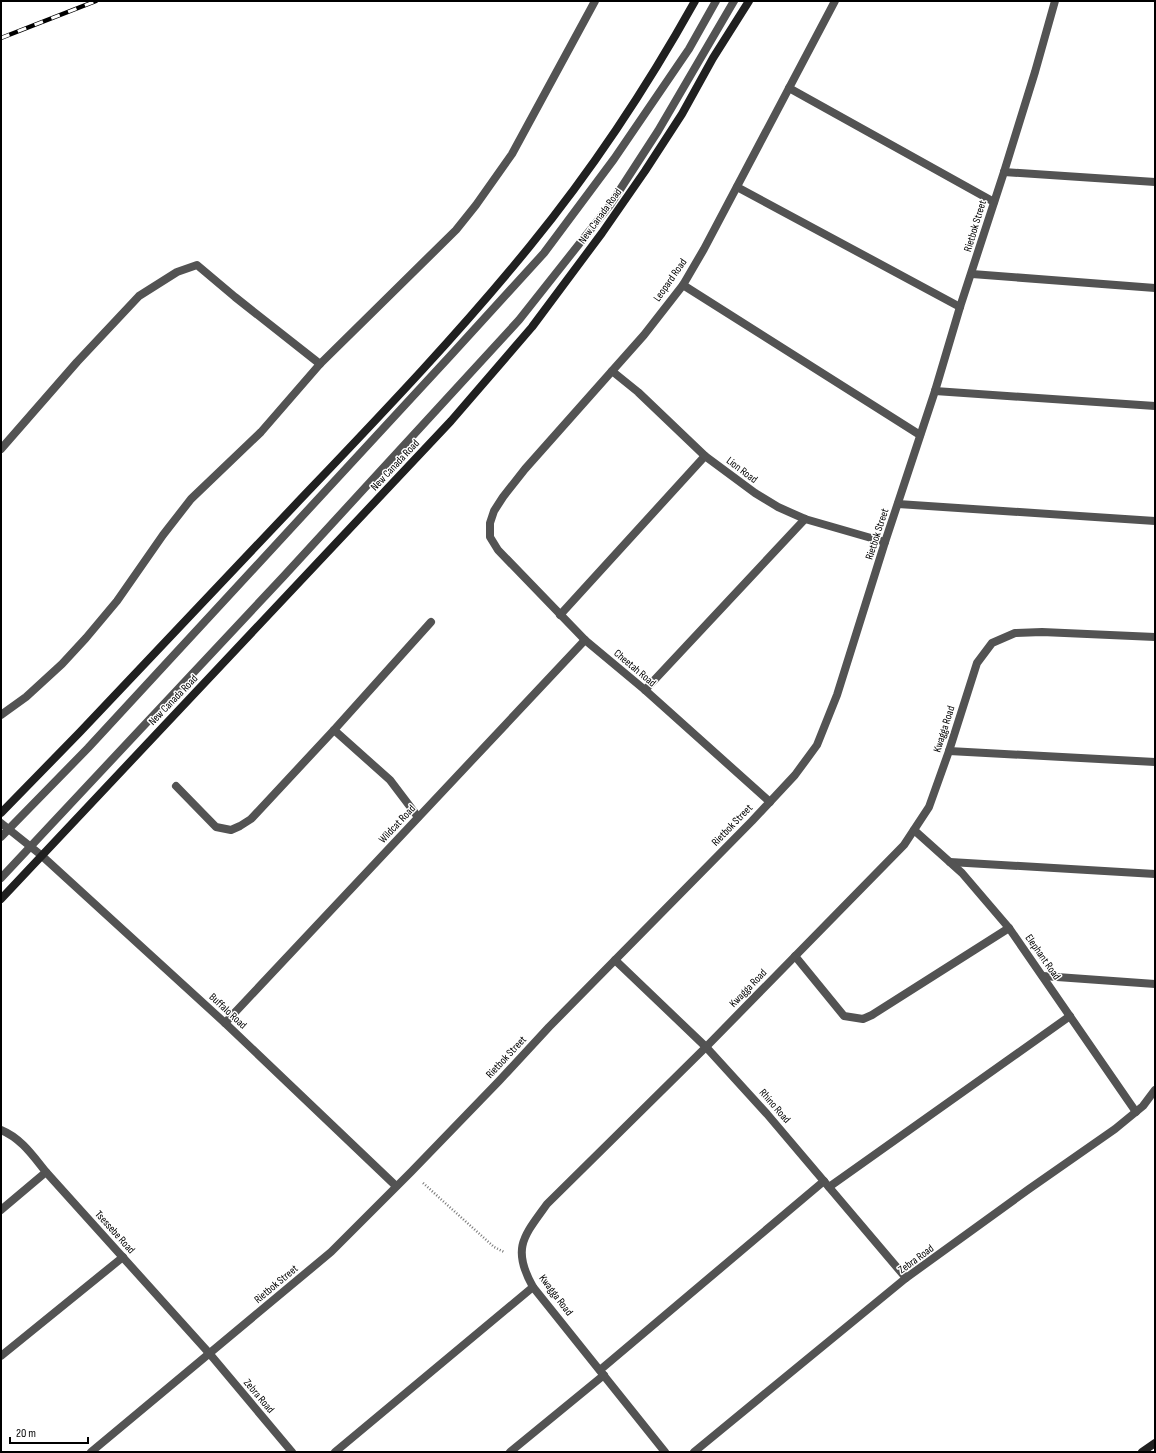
<svg xmlns="http://www.w3.org/2000/svg" width="1156" height="1453" viewBox="0 0 1156 1453" font-family="'Sofia Sans Condensed',sans-serif">
<rect width="100%" height="100%" fill="#fff"/>
<g fill="none" stroke-linecap="round" stroke-linejoin="round">
<polyline stroke="#757575" stroke-width="2.5" stroke-dasharray="1 2" stroke-linecap="butt" points="423,1183 494,1247 504,1252"/>
<g stroke="#535353" stroke-width="8">
<polyline points="789,88 994,202"/>
<polyline points="1004,172 1155,182"/>
<polyline points="737,187 960,307"/>
<polyline points="972,274 1155,288"/>
<polyline points="683,285 920,435"/>
<polyline points="935,391 1155,406"/>
<polyline points="898,504 1155,521"/>
<polyline points="560,615 705,456"/>
<polyline points="645,690 805,519"/>
<polyline points="334,730 390,780 418,817"/>
<polyline points="949,751 1155,762"/>
<polyline points="176,786 216,827 231,830 240,826 251,819 334,730 431,622"/>
<polyline points="1,837 88,748 451,355 544,253 614,159 689,49 716,1"/>
<polyline points="950,862 1155,874"/>
<polyline points="1,878 283,577 519,320 610,205 658,131 734,1"/>
<polyline points="795,956 844,1016 863,1019 872,1015 1009,928"/>
<polyline points="1043,976 1155,984"/>
<polyline points="829,1187 1070,1016"/>
<polyline points="1,1210 46,1172"/>
<polyline points="1,1356 123,1257"/>
<polyline points="600,1370 824,1181"/>
<polyline points="335,1452 533,1287"/>
<polyline points="510,1452 604,1375"/>
</g>
<g stroke="#535353" stroke-width="8">
<polyline points="612,371 638,392 705,456 755,493 778,507 805,519 885,542"/>
<polyline points="1,449 77,362 139,296 177,272 197,265 235,297 320,364"/>
<polyline points="1,715 26,697 62,664 86,638 117,601 163,535 191,499 261,432 320,364 456,230 476,205 512,154 595,1"/>
<polyline points="770,802 645,690 585,640 498,550 490,537 490,523 494,511 503,497 525,469 644,335 683,285 704,249 835,1"/>
<polyline points="1,823 41,855 225,1023 396,1186"/>
<polyline points="914,830 962,873 1009,928 1136,1112"/>
<polyline points="615,960 706,1047 767,1114 906,1278"/>
<polyline points="225,1023 585,640"/>
<path d="M1,1130C21,1138 33,1156 46,1172L209,1353L292,1452"/>
<polyline points="91,1452 331,1252 411,1172 499,1081 549,1027 752,821 795,775 817,745 837,695 885,542 935,391 960,307 1004,172 1035,72 1055,1"/>
<path d="M665,1452L533,1287C511,1248 524,1236 547,1204L706,1047L904,845L929,807L949,751L977,663L992,643L1015,633L1042,632L1155,637"/>
<polyline points="694,1452 906,1278 1029,1189 1115,1129 1143,1106 1155,1090"/>
</g>
<g stroke="#202020" stroke-width="8">
<path d="M1,813C27,786 54,759 80,732C152,657 223,581 295,505C375,421 456,337 530,246C592,170 647,87 695,1"/>
<polyline points="1,899 451,421 532,327 602,233 645,171 682,114 713,58 749,1"/>
<polyline points="1142,1452 1155,1443"/>
</g>
<g stroke="#000" stroke-width="4.5">
<polyline id="rail" points="1,38 96,1"/>
</g>
<use href="#rail" stroke="#fff" stroke-width="3" stroke-dasharray="9" stroke-linecap="butt"/>
</g>
<g text-anchor="middle" dominant-baseline="central" stroke-width="3" stroke-linejoin="round" paint-order="stroke">
<g font-size="11" fill="#000" stroke="#fff">
<text transform="translate(600 216) rotate(-54)">New Canada Road</text>
<text transform="translate(975 226) rotate(-73)">Rietbok Street</text>
<text transform="translate(670 280) rotate(-55)">Leopard Road</text>
<text transform="translate(395 465) rotate(-47)">New Canada Road</text>
<text transform="translate(742 470) rotate(37)">Lion Road</text>
<text transform="translate(877 534) rotate(-72)">Rietbok Street</text>
<text transform="translate(635 668) rotate(40)">Cheetah Road</text>
<text transform="translate(173 700) rotate(-46)">New Canada Road</text>
<text transform="translate(944 729) rotate(-72)">Kwagga Road</text>
<text transform="translate(397 824) rotate(-47)">Wildcat Road</text>
<text transform="translate(732 825) rotate(-46)">Rietbok Street</text>
<text transform="translate(1043 957) rotate(55)">Elephant Road</text>
<text transform="translate(748 988) rotate(-46)">Kwagga Road</text>
<text transform="translate(228 1011) rotate(43)">Buffalo Road</text>
<text transform="translate(506 1057) rotate(-47)">Rietbok Street</text>
<text transform="translate(775 1106) rotate(49)">Rhino Road</text>
<text transform="translate(115 1232) rotate(48)">Tsessebe Road</text>
<text transform="translate(916 1259) rotate(-36)">Zebra Road</text>
<text transform="translate(276 1284) rotate(-40)">Rietbok Street</text>
<text transform="translate(556 1295) rotate(53)">Kwagga Road</text>
<text transform="translate(259 1396) rotate(50)">Zebra Road</text>
</g>
</g>
<rect width="1156" height="1453" fill="none" stroke="#000000" stroke-width="4"/>
<path d="M10 1437v6h78v-6" fill="none" stroke="#000000" stroke-width="2"/>
<text x="16" y="1437" font-size="12" fill="#000000" stroke="#ffffff" stroke-width="3" paint-order="stroke">20 m</text>
</svg>
